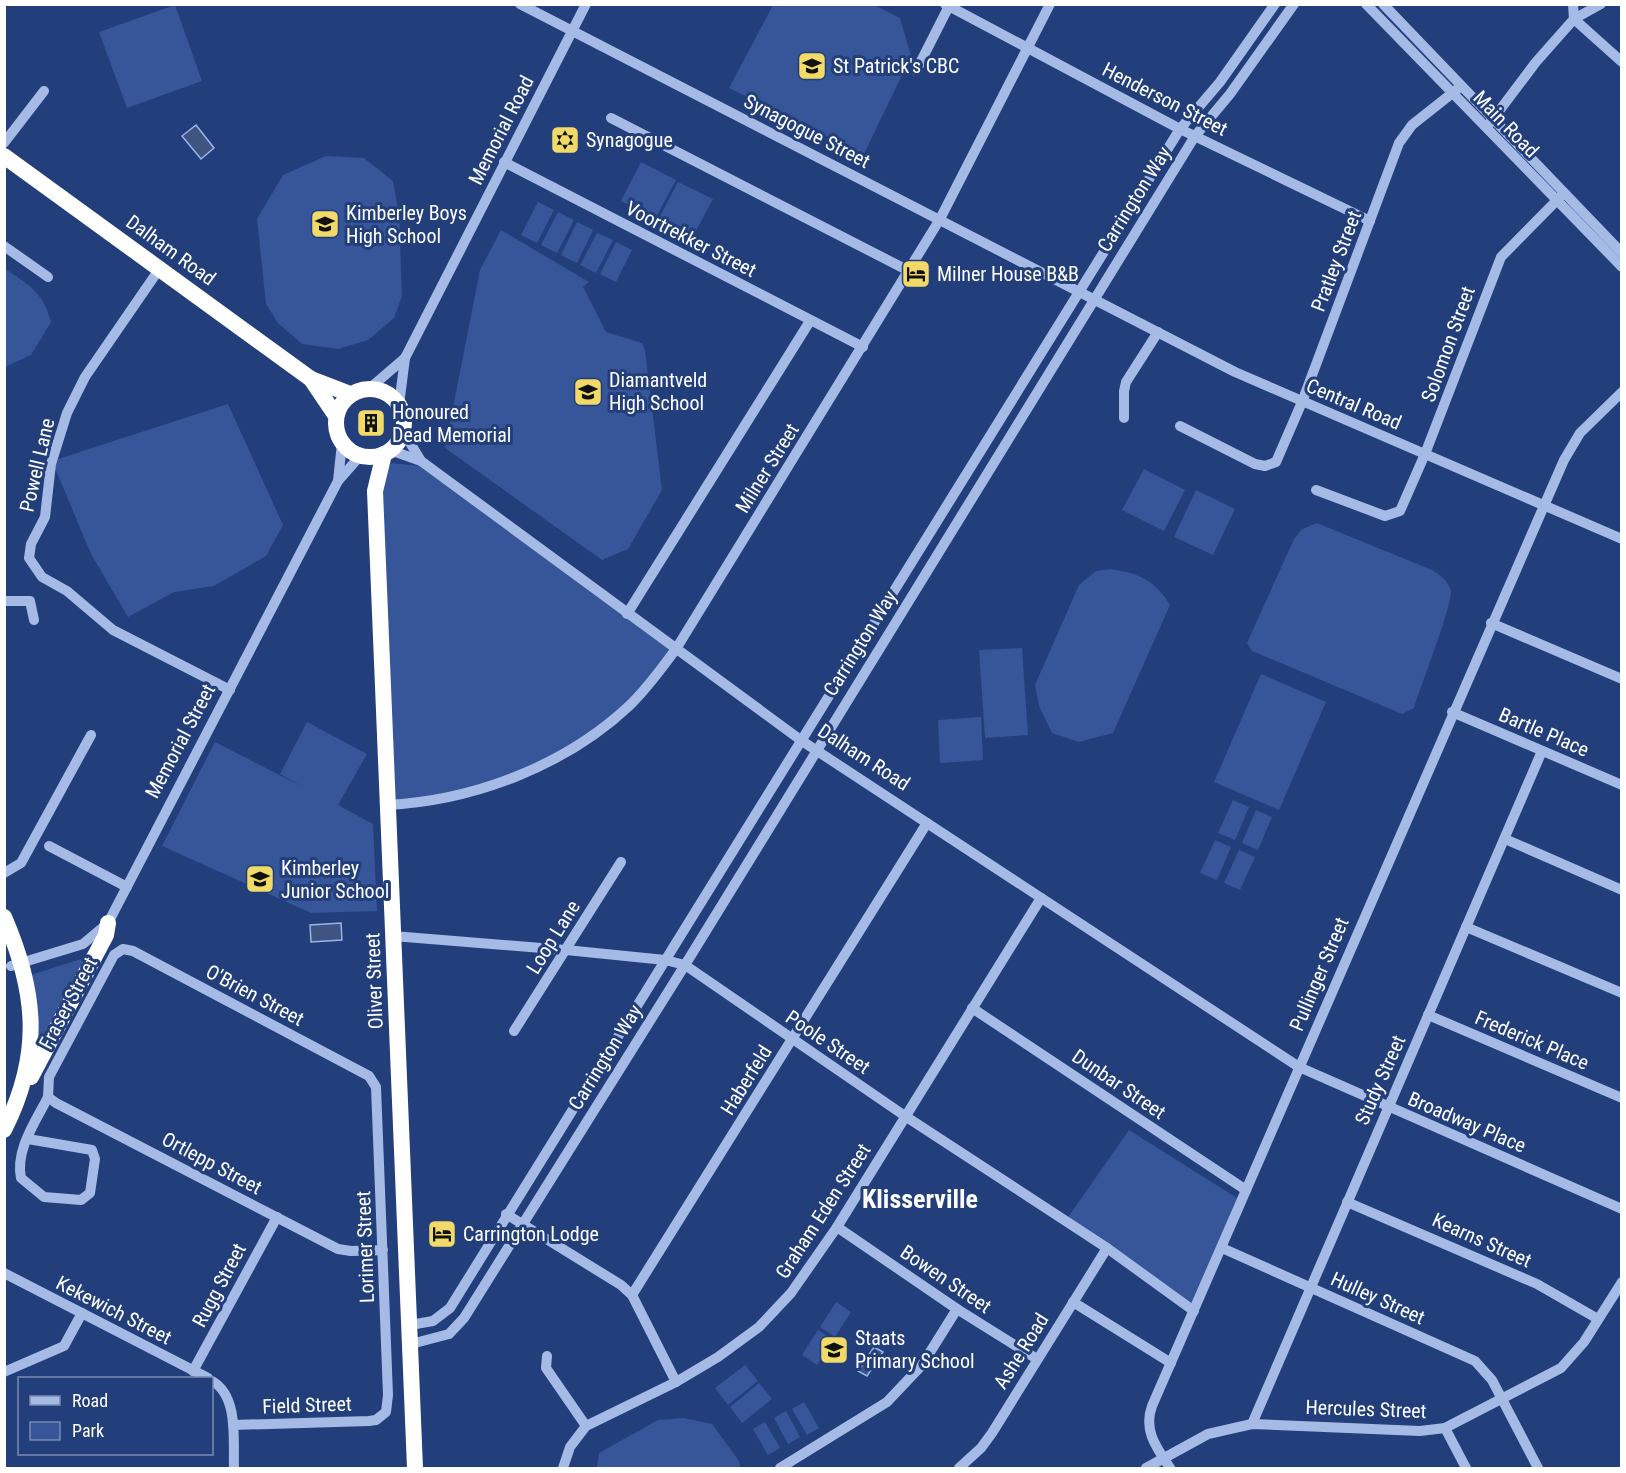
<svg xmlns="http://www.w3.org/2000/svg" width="1626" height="1473" viewBox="0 0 1626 1473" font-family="'Roboto Condensed',sans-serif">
<rect width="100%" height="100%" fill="#223e7b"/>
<g fill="#365699">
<polygon points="175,5 202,81 127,108 99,32"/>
<polygon points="773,5 874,5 900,18 911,56 864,154 729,88"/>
<polygon points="326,156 364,158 393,181 399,215 402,296 394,318 368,340 338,349 302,344 278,323 266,304 257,219 283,175"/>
<polygon points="641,162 676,180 655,219 621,201"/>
<polygon points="678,182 713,199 692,238 658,220"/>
<polygon points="538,202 554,210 537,243 521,235"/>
<polygon points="558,212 574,220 557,253 541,245"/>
<polygon points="577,222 593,230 577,263 561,255"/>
<polygon points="501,230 589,282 583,287 606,332 642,343 645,350 662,490 628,549 602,560 445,448 480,270"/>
<polygon points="597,233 613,240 596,273 580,265"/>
<polygon points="616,242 632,250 616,282 600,274"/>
<path d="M4,268C29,285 43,292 51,322L31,355L5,367Z"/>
<polygon points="228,404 283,525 266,556 214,586 174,592 128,617 91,554 52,461"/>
<polygon points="391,463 420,466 675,650 651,682 600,730 496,784 394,804 378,483"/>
<polygon points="1144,469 1185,490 1164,531 1122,510"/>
<polygon points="1196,490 1235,509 1213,555 1174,537"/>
<path d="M1317,523L1432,570C1439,574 1449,581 1451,591C1452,606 1420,688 1414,708L1402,714L1252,651L1247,643L1294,539L1302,529Z"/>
<path d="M1110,569C1138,573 1155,580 1170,605L1113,733L1079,742L1052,733L1039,706L1035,685L1079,585L1096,571Z"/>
<polygon points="1022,648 1028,735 985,738 979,650"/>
<polygon points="1261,674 1326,702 1279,810 1214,782"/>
<polygon points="981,717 983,760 940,763 938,720"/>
<polygon points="307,722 367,754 338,805 373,824 377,911 311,913 162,846 215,742 303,787 280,774"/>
<polygon points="1233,800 1249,807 1235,840 1218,833"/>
<polygon points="1256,810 1272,817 1258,850 1242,843"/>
<polygon points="1215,840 1231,847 1217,880 1200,873"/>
<polygon points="1239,850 1255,857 1240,890 1224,883"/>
<polygon points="87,957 34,1060 31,975"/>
<polygon points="1129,1130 1237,1198 1191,1305 1064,1223"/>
<polygon points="836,1302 851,1312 835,1337 820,1327"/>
<polygon points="818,1330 833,1340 817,1365 802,1355"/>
<polygon points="745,1365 758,1381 728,1405 715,1388"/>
<polygon points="759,1383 772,1399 742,1423 730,1407"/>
<polygon points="804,1402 819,1428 807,1435 792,1409"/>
<polygon points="786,1411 800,1437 788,1444 774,1418"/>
<polygon points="684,1418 712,1424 739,1461 740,1468 597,1468 599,1453 658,1420"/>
<polygon points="765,1422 780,1448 768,1455 753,1429"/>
</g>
<g fill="#3f5481" stroke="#99b4e6" stroke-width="1.5">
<polygon points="196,125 214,148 201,159 182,136"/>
<polygon points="341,923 342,940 311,942 310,925"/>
<polygon points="874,1347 883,1352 867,1376 858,1371"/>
</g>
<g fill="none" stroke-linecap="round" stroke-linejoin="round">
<g stroke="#a5bae5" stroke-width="10">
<polyline points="520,4 1235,372 1622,539"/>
<polyline points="945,4 1180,129 1370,221"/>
<polyline points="1366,4 1622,267"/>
<polyline points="1383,4 1622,253"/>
<polyline points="1573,4 1574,19"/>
<polyline points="1574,19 1622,62"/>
<polyline points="916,71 949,6"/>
<polyline points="611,118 907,270"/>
<polyline points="1490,123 1536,62 1574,19 1601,4"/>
<polyline points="4,143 44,91"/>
<polyline points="504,162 863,347"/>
<polyline points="4,246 48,277"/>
<polyline points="160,268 85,377 67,413 51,464 45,517 31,544 29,558 42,577 67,591 113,630 230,690"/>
<polyline points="370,388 405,358"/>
<polyline points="399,405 405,358 586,4"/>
<polyline points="1124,418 1124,391 1126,382 1158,332"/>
<polyline points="1180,426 1255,464 1265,466 1276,462 1302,402 1399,143 1412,125 1460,87"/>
<polyline points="403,431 421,461"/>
<polyline points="390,450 421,461 802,741 1299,1067 1622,1209"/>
<polyline points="338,481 342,443"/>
<polyline points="1316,490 1385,516 1400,511 1425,454 1501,257 1564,193"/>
<polyline points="4,601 30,601 34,620"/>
<polyline points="627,614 810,321"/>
<polyline points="1491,623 1622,679"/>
<polyline points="1452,712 1622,785"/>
<path d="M386,805C473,801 565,766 629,706C647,689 661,669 676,649L940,219L1050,4"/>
<polyline points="1505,839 1622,890"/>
<polyline points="49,846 127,887"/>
<polyline points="4,873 21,863 91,735"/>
<polyline points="1466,927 1622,993"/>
<polyline points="393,936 566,950 665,960 685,965 905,1116 1107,1248 1194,1311"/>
<polyline points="11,966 83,944 108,923 338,481 360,456"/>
<polyline points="972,1008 1246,1190"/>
<polyline points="1428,1015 1622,1098"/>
<polyline points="514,1031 621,862"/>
<path d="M28,1139L92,1150L95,1159L90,1193L81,1200L44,1197L21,1178C15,1150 36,1121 48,1097"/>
<polyline points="1347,1202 1537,1284 1598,1319"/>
<polyline points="506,1214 621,1285 632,1295 676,1382"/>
<polyline points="837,1227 957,1309 1037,1359"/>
<polyline points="1222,1248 1475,1361 1492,1380 1538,1468"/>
<polyline points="4,1273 208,1378"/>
<polyline points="632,1295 927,823"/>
<polyline points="1073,1302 1171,1363"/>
<polyline points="410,1325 433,1321 450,1308 1180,129 1220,82 1275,4"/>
<polyline points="411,1344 449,1334 464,1318 685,965 1195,136 1230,94 1294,4"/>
<polyline points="547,1356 546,1368 586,1426"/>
<polyline points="193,1371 277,1217"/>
<polyline points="4,1372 64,1346 82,1313"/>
<path d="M212,1381C239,1396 233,1441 234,1468"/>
<polyline points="1252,1424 1542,751"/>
<polyline points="233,1425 369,1421 376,1420 386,1412 388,1395 376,1087 369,1076 133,951 123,949 114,955 49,1077 48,1097 56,1103 338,1249 351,1251 383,1250"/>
<polyline points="1445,1428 1466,1468"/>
<polyline points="563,1468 570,1447 586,1426 676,1382 718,1357 759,1327 791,1293 837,1227 1041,898"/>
<polyline points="780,1468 887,1402 922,1365 957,1309"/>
<polyline points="959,1468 981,1448 992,1433 1107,1248"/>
<polyline points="1146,1468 1208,1434 1252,1424 1420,1431 1445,1428 1561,1368 1584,1342 1622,1282"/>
<path d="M1170,1468C1157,1448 1143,1431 1152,1406L1564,460L1580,433L1622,392"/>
</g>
<g stroke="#fff" stroke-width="16">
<polyline points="4,156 311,379 336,416"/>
<polyline points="311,379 350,394"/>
<circle cx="370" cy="423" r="34"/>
<polyline points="384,454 375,491 415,1468"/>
<path d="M4,917C37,993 42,1055 4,1130"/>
<polyline points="31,1077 106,935 108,923"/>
</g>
</g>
<defs>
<g id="school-square" transform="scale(1.5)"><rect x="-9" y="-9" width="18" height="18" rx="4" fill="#f1da68" stroke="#223e7b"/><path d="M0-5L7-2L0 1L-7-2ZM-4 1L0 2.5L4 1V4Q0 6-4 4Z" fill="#111"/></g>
<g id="synagogue-square" transform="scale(1.5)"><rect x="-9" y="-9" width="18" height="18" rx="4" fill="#f1da68" stroke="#223e7b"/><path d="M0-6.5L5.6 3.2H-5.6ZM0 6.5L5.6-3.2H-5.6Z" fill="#111"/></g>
<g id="hotel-square" transform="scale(1.5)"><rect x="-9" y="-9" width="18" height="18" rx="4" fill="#f1da68" stroke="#223e7b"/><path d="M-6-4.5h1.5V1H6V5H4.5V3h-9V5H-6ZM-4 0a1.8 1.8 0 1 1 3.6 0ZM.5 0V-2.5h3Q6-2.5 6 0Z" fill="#111"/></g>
<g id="building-square" transform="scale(1.5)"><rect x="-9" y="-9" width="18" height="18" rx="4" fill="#f1da68" stroke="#223e7b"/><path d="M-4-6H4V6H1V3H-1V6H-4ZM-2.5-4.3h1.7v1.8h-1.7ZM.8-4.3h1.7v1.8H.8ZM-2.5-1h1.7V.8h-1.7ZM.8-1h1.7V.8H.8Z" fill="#111"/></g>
</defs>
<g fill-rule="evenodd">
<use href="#school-square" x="812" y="66"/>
<use href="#synagogue-square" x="565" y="140"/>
<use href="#school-square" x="325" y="224"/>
<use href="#hotel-square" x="916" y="274"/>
<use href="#school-square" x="588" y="392"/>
<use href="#building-square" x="371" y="423"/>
<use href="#school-square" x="260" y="879"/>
<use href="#hotel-square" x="442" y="1234"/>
<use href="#school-square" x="834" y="1350"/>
</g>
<g text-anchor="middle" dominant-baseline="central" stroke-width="6" stroke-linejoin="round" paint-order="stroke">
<g font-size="20" fill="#fff" stroke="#223e7b" text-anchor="start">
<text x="833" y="66">St Patrick's CBC</text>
<text x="586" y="140">Synagogue</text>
<text x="346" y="213">Kimberley Boys<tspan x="346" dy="23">High School</tspan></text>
<text x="937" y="274">Milner House B&amp;B</text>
<text x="609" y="380">Diamantveld<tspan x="609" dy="23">High School</tspan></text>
<text x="392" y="412">Honoured<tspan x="392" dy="23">Dead Memorial</tspan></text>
<text x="281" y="868">Kimberley<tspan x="281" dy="23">Junior School</tspan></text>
<text x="463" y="1234">Carrington Lodge</text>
<text x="855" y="1338">Staats<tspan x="855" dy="23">Primary School</tspan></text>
</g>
<g font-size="20" fill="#fff" stroke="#223e7b">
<text transform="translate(1165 99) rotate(27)">Henderson Street</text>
<text transform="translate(1506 124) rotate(46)">Main Road</text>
<text transform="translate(501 130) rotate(-63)">Memorial Road</text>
<text transform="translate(807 131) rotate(27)">Synagogue Street</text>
<text transform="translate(1134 199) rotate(-58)">Carrington Way</text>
<text transform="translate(691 239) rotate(27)">Voortrekker Street</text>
<text transform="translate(171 250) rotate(36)">Dalham Road</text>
<text transform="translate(1336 261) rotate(-69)">Pratley Street</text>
<text transform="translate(1448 344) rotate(-70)">Solomon Street</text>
<text transform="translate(1354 404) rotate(23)">Central Road</text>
<text transform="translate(37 465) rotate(-77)">Powell Lane</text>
<text transform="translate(767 468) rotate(-58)">Milner Street</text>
<text transform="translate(860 643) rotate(-58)">Carrington Way</text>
<text transform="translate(1544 732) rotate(23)">Bartle Place</text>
<text transform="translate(180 741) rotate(-62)">Memorial Street</text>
<text transform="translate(864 757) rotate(33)">Dalham Road</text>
<text transform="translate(553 937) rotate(-58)">Loop Lane</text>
<text transform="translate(1319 974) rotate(-67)">Pullinger Street</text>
<text transform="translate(374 981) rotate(-92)">Oliver Street</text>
<text transform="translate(255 995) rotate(28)">O'Brien Street</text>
<text transform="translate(68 1003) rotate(-62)">Fraser Street</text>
<text transform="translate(1532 1040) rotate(23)">Frederick Place</text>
<text transform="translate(828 1042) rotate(34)">Poole Street</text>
<text transform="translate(605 1057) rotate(-58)">Carrington Way</text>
<text transform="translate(746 1080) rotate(-58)">Haberfeld</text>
<text transform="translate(1380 1080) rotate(-66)">Study Street</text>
<text transform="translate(1119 1084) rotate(34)">Dunbar Street</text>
<text transform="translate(1467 1122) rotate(23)">Broadway Place</text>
<text transform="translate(212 1163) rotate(28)">Ortlepp Street</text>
<text transform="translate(823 1211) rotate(-57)">Graham Eden Street</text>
<text transform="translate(1482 1240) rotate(24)">Kearns Street</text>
<text transform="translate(365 1247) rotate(-92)">Lorimer Street</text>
<text transform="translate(946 1279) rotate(34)">Bowen Street</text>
<text transform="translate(219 1285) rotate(-62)">Rugg Street</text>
<text transform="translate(1378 1298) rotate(24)">Hulley Street</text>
<text transform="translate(114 1310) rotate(27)">Kekewich Street</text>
<text transform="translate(1021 1351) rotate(-58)">Ashe Road</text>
<text transform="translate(307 1405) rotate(-2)">Field Street</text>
<text transform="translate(1366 1409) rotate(2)">Hercules Street</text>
</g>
<g font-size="26" font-weight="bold" fill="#fff" stroke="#223e7b">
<text x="920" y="1199">Klisserville</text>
</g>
</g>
<rect width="1626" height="1473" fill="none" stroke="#ffffff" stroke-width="12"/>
<rect x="18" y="1377" width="195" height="78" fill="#223e7b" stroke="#7a8bb0" stroke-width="1.5"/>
<rect x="30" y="1396" width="30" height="9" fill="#a5bae5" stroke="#7a8bb0" stroke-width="1.5"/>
<text x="72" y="1407" font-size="18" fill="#ffffff">Road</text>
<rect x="30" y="1422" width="30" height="18" fill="#365699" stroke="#7a8bb0" stroke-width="1.5"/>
<text x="72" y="1437" font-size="18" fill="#ffffff">Park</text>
</svg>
